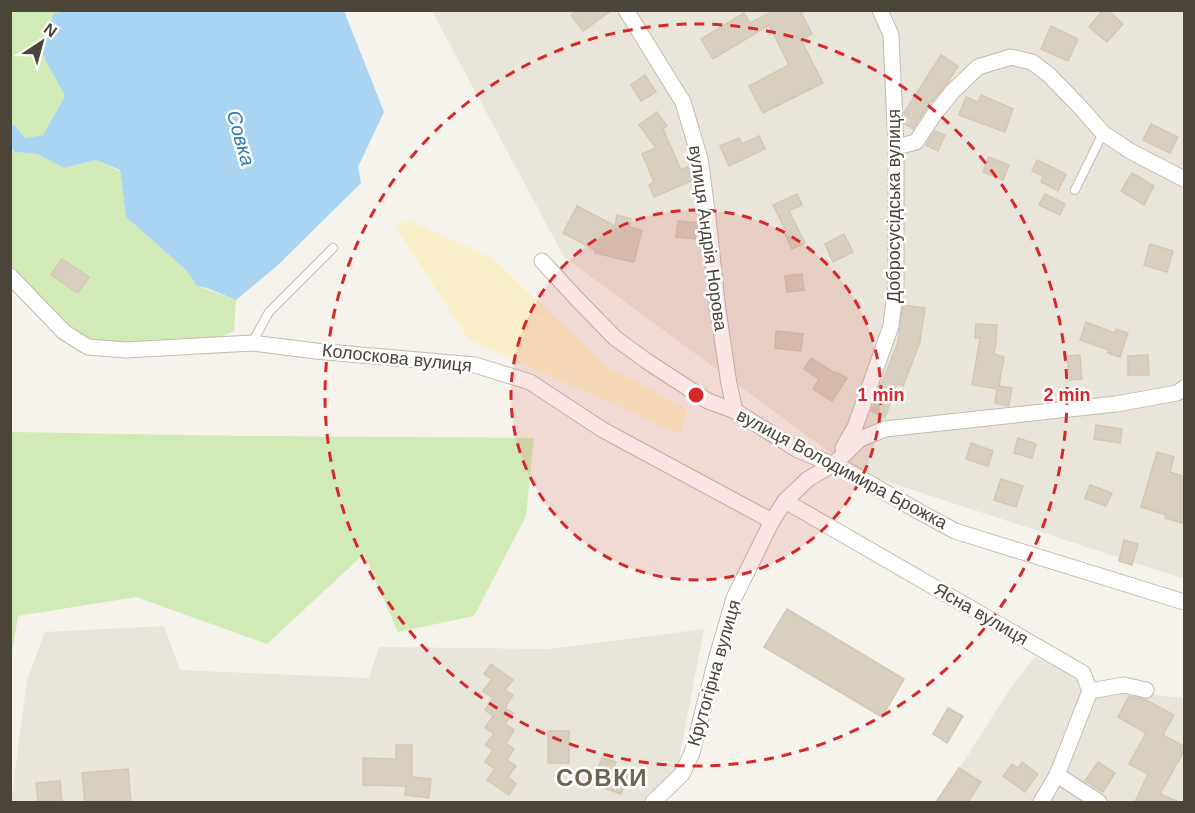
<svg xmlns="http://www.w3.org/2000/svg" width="1195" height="813" viewBox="0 0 1195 813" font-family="Helvetica,sans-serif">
<rect width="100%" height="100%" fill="#f6f3ec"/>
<g fill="#eae5da">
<polygon points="432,11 1184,11 1184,579 855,471 564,257"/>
<polygon points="164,626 180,670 369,678 379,647 550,649 704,629 674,786 658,802 11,802 27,680 45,632"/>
<polygon points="1035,657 1110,690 1184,698 1184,802 938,802 1012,686"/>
</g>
<g fill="#d2eab5">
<polygon points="11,11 66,11 53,14 42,54 65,96 43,135 25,138 13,125 11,128"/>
<polygon points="10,149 15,152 37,154 64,168 96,160 120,171 126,217 186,270 197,286 236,300 234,331 203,345 88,347 11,276"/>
<polygon points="11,432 248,436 534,438 526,516 474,616 398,632 364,554 267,644 136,597 18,616 11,659"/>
</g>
<polygon fill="#f9efc9" points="409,220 492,258 606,366 687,410 680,434 469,340 395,226"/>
<polygon fill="#a9d4f2" points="66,11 344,11 384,112 358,167 361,183 278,265 236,300 207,288 197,286 186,270 126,217 120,170 96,160 64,168 37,154 15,152 11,149 11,128 13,124 25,138 43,135 65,96 42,54 53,14"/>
<g fill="#d8cfc1" stroke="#d3c7b4" stroke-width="1.5">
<polygon points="578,10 612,10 583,31 571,15"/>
<polygon points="776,10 800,10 812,34 801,40 823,83 763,113 749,86 789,65 769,25 713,59 701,39 744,13 750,23"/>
<polygon points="1103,10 1108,10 1123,24 1107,42 1089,27"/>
<polygon points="1051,26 1078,39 1068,61 1041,49"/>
<polygon points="941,55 958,66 947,83 925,110 913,129 905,124 904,113"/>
<polygon points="645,75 656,92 641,101 631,85"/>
<polygon points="981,95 1013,109 1005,132 959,115 966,97 978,102"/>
<polygon points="657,112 667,126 663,129 681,170 688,167 693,180 654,197 649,185 654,182 642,154 656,148 639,125"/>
<polygon points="1151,124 1178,137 1170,153 1143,140"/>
<polygon points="935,131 945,135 938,151 926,145"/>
<polygon points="759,136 765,149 729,166 720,146 739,138 742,144"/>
<polygon points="989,157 1009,165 1003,180 983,172"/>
<polygon points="1037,160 1066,174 1058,191 1041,182 1043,176 1032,171"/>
<polygon points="1132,173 1154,186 1144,205 1121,191"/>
<polygon points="797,194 802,205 789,211 805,243 792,249 785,234 787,233 773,205"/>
<polygon points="1045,194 1065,204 1060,215 1039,205"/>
<polygon points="577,206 615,226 617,215 631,219 629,227 642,230 634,262 595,253 595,250 563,233"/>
<polygon points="678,221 698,223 695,239 676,237"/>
<polygon points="844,234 853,252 833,262 825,244"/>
<polygon points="1150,244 1173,251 1167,272 1144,265"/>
<polygon points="62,259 89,277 78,293 51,275"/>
<polygon points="802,274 804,290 787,292 785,276"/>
<polygon points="903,305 925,308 920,342 903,386 897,384 885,417 871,411 898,342"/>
<polygon points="1086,322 1115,333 1116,329 1128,333 1120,357 1108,353 1109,350 1080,340"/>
<polygon points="976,324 997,325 996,342 994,354 1004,357 999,386 1012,388 1009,406 995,403 997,389 972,385 980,338 975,338"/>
<polygon points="776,331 803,334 801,351 775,348"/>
<polygon points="1080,355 1082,379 1070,380 1067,356"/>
<polygon points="1148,355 1149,375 1128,375 1128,356"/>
<polygon points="811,358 835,373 836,372 847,378 832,401 813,389 819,379 804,369"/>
<polygon points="1096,425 1122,429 1120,443 1094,439"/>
<polygon points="1018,438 1036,444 1032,458 1014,453"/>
<polygon points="971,443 993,451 988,466 966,459"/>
<polygon points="1157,452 1174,457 1170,472 1185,477 1185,524 1165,518 1166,515 1141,507"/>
<polygon points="1001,479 1023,486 1016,507 994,500"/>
<polygon points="1090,485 1112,493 1106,506 1085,498"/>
<polygon points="1124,540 1138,544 1132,565 1119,561"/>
<polygon points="787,609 904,679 882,717 764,647"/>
<polygon points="491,664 513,680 505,690 513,695 505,708 513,713 505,724 514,730 506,743 514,749 507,760 516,766 508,777 516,784 509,795 487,780 495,769 485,762 493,750 485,745 494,734 485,728 493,716 485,710 493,698 483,691 492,679 484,674"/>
<polygon points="1129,696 1146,700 1174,715 1163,735 1185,747 1185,749 1160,794 1179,802 1135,802 1148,774 1129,764 1146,733 1118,717"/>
<polygon points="948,708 963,716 947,743 933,734"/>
<rect x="548" y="731" width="21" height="32"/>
<polygon points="396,745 412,745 412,777 431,779 429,798 405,795 406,786 363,785 363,758 396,759"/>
<polygon points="602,758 616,762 613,770 628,775 621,794 593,784"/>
<polygon points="1022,762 1038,774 1025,792 1003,776 1012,764 1018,768"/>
<polygon points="1098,762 1115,773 1103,792 1085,781"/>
<polygon points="959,768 981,782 968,802 936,802"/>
<polygon points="128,769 131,802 85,802 82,773"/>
<polygon points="60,781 62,802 38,802 36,783"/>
</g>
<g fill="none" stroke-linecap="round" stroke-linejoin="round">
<g stroke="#c2bbae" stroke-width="10">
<g id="lane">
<polyline points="1075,190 1103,133"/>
<polyline points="252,343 269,312 333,248"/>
</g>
</g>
<g stroke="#c2bbae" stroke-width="17">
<g id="street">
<polyline points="626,10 683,102 700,159 708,218 718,310 729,384 735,411"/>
<polyline points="896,147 916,142 933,116 952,92 978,67 1011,57 1032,62 1049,75 1081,108 1103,133 1130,151 1184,179"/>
<polyline points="542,261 578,300 615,338 648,362 708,401 735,411 798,450 848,471 918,511 955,531 1184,602"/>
<polyline points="10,276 64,332 88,347 126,350 252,343 316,351 475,365 530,382 603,430 772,521"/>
<polyline points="843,448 855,427 891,326 896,285 896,147 891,35 880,10"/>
<polyline points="785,501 1083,673 1090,691 1057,775 1041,802"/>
<polyline points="1090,691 1124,685 1146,690"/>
<polyline points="1057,775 1099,802"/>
<polyline points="653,802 682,774 692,753 716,660 734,598 772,521 785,501 808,479 834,464 860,439 885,429 1116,404 1177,393 1184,388"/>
</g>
</g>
<use href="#lane" stroke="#fff" stroke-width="8"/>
<use href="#street" stroke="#fff" stroke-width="15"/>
</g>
<circle cx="696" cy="395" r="185" fill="#d62828" fill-opacity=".12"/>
<g fill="none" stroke="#d62828" stroke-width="3" stroke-dasharray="10 8">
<circle cx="696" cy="395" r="185"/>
<circle cx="696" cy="395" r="371"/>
</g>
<g text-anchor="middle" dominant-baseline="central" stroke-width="5" stroke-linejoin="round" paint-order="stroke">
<g font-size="18" fill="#4b4439" stroke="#fff">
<text transform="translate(894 206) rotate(-90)">Добросусідська вулиця</text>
<text transform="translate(708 238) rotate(82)">вулиця Андрія Норова</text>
<text transform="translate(397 358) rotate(6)">Колоскова вулиця</text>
<text transform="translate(842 469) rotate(28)">вулиця Володимира Брожка</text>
<text transform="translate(981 614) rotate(30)">Ясна вулиця</text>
<text transform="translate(714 673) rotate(-74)">Крутогірна вулиця</text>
</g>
<g font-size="20" font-style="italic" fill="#2e7ab2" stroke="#fff">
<text transform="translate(241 138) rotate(74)">Совка</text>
</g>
<g font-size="24" font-weight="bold" letter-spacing="1.5" fill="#6e6250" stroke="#fff">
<text x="602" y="777">СОВКИ</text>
</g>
</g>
<circle cx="696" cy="395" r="9" fill="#d62828" stroke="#fff" stroke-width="3"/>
<g font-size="18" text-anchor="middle" font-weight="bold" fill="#d62828" stroke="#fff" stroke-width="5" stroke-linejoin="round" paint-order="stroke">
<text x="881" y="401">1 min</text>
<text x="1067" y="401">2 min</text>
</g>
<rect width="1195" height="813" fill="none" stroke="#4b4439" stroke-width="24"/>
<g transform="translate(42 42) rotate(36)" stroke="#ffffff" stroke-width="4.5" paint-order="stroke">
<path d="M0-4.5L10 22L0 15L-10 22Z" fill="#4b4439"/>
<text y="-9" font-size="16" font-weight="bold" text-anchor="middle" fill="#4b4439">N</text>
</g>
</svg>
